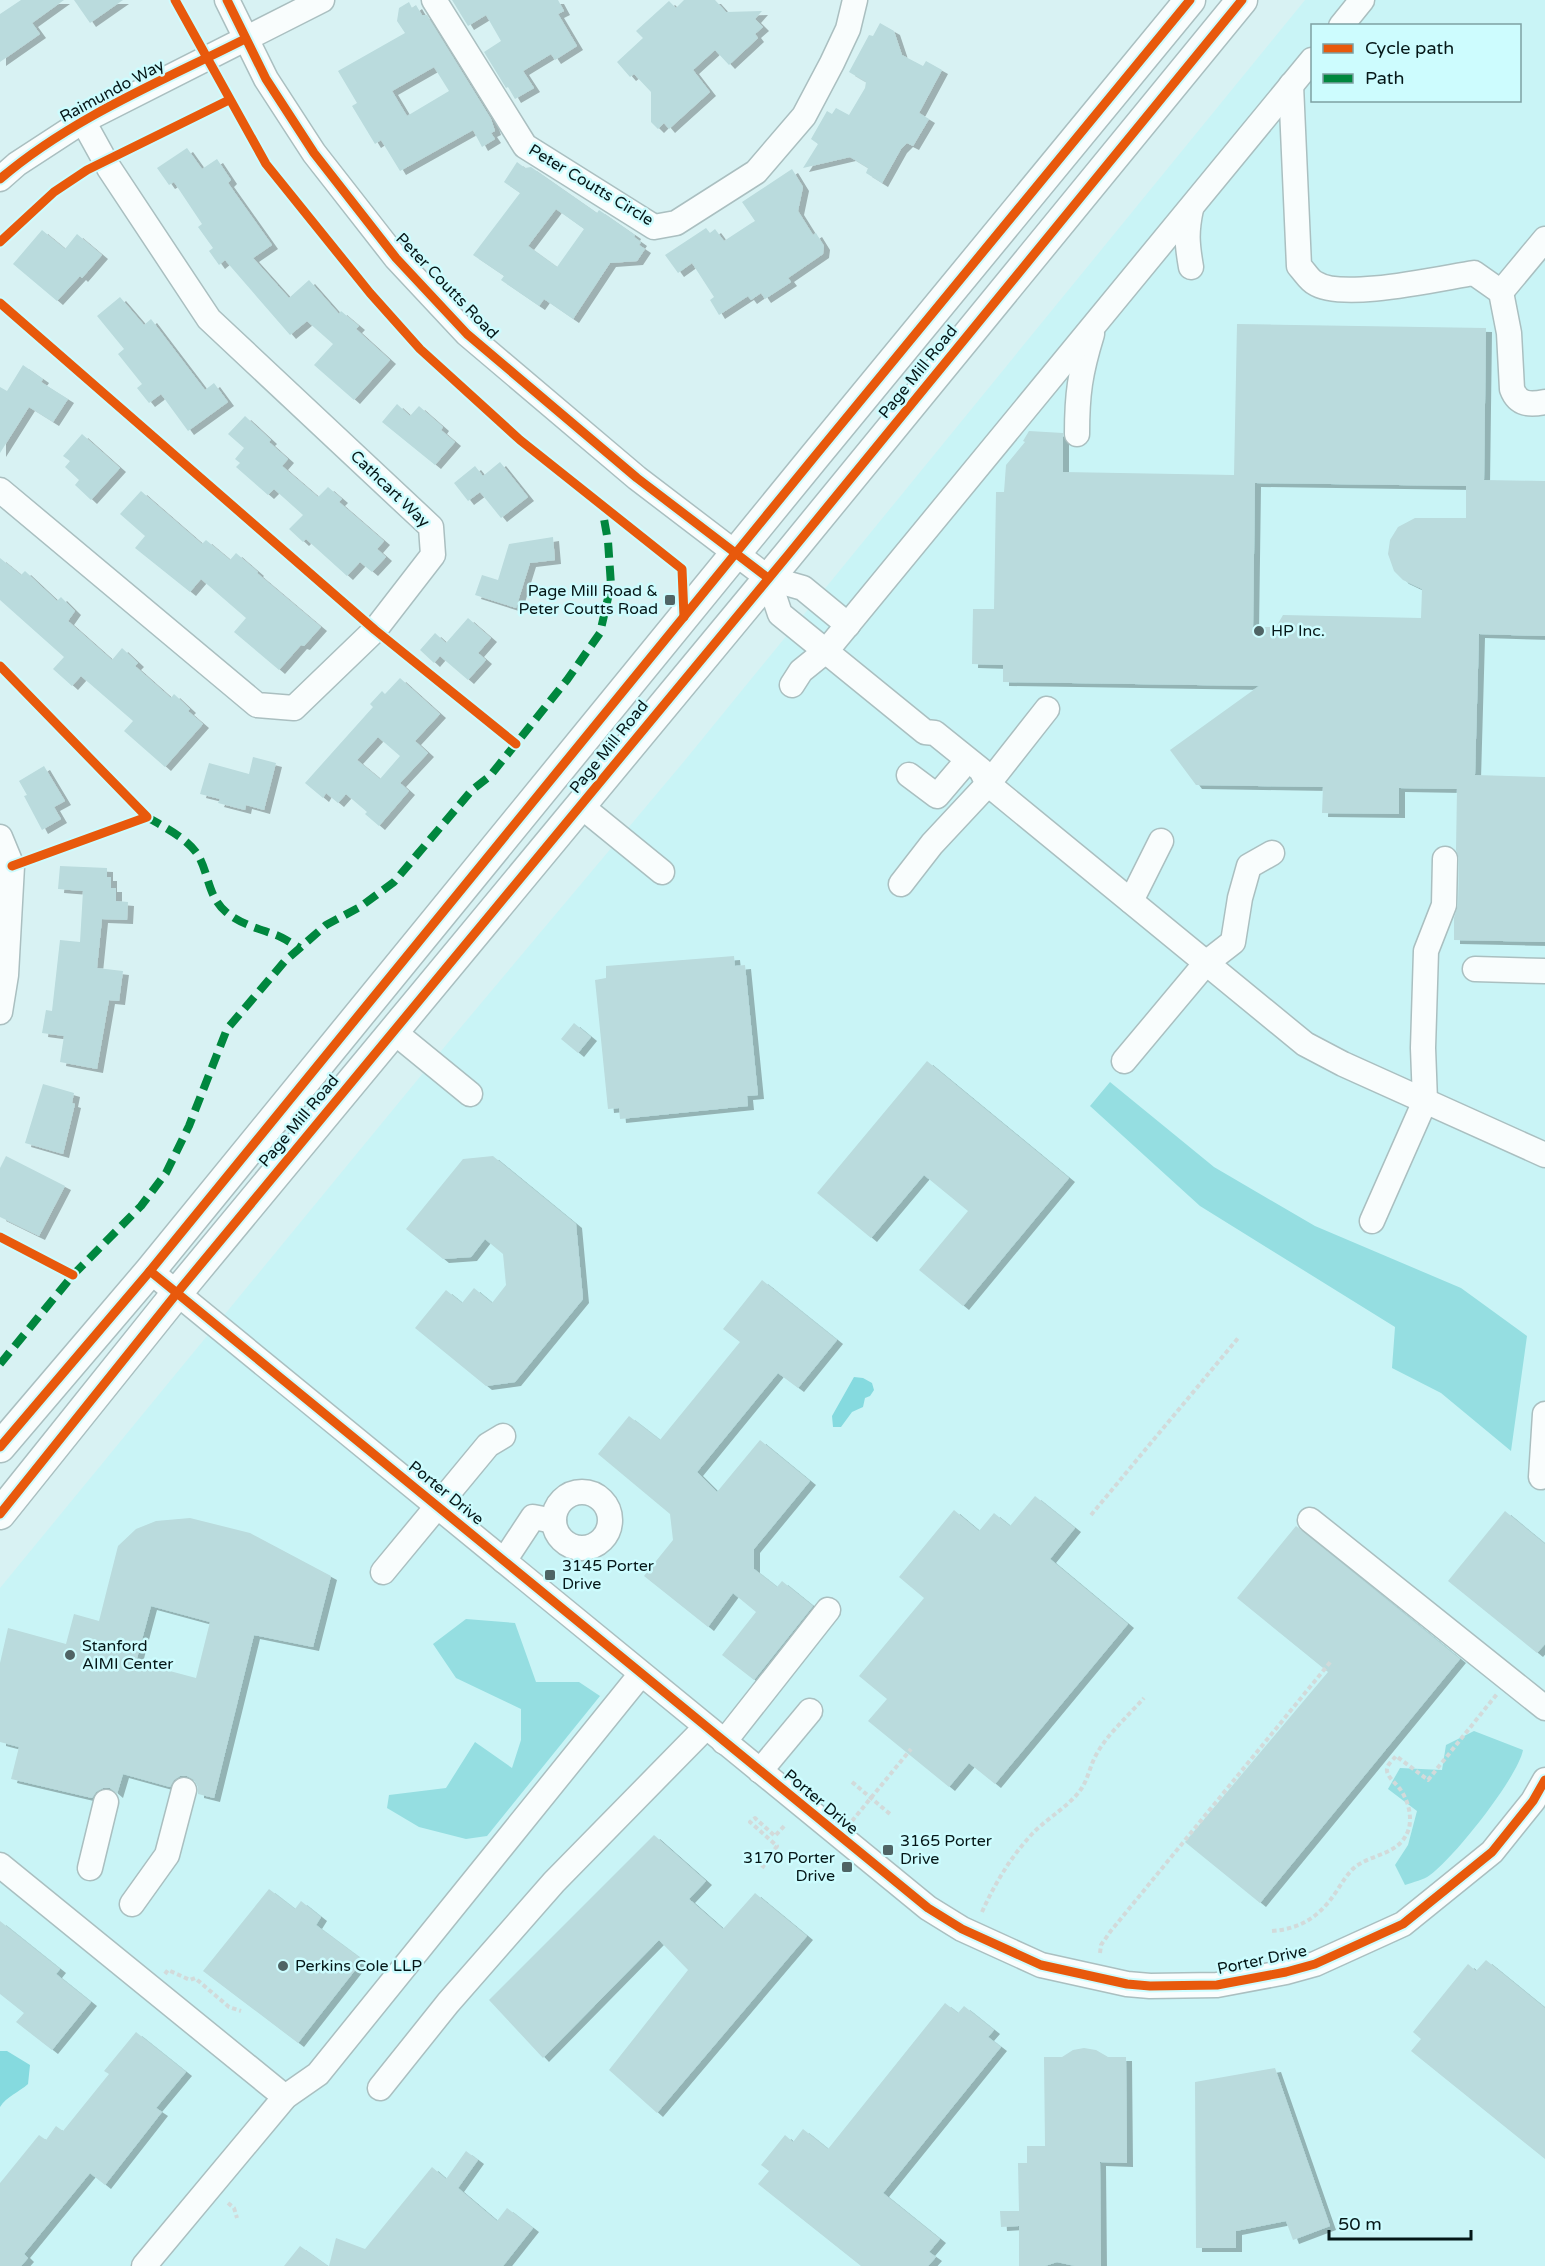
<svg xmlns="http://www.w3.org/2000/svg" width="1545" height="2266" viewBox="0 0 1545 2266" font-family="'Varela Round',sans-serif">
<defs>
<filter id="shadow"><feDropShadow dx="6" dy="4" stdDeviation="0" flood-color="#0004"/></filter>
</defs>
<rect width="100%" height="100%" fill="#d8f2f3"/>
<path fill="#c9f4f6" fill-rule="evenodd" d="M1305,0H1545V2266H0V1588L451,1039L686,759ZM1312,26H1520V100H1312Z"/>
<g fill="#95dee1">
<polygon points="1110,1082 1214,1167 1315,1226 1461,1288 1527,1336 1511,1451 1441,1393 1392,1368 1395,1327 1200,1206 1090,1106"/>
<polygon points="466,1619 515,1623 536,1682 579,1682 600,1696 487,1836 466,1839 419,1827 387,1808 389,1795 446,1788 475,1742 512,1768 521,1740 521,1709 456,1678 433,1644"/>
<path d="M1474,1731L1523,1750C1518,1777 1454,1858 1430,1875C1424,1880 1413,1882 1405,1885L1395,1865L1408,1845L1417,1811L1388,1789L1400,1768L1442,1770L1446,1745Z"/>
</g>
<g fill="#85dadf">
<polygon points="854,1377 863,1378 872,1383 874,1390 870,1396 865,1398 863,1407 852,1412 841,1427 833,1427 832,1416"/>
<path d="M0,2051H7L30,2065L28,2084C19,2092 6,2097 0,2107Z"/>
</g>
<g fill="#badbdd" fill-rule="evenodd" filter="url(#shadow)">
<polygon points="21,0 64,0 32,23 40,34 0,62 0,14"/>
<polygon points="74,0 123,0 90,23"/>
<polygon points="452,0 558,0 564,11 558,14 577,46 555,60 551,54 523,71 534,88 515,99 508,87 506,88 484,52 501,41 486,15 468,26"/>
<polygon points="684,0 715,0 726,12 762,11 755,19 763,27 755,34 758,38 729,65 715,50 693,70 710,92 669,129 664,123 658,129 651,122 651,92 634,74 630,77 617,62 643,38 636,31 669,1 676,8"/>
<path d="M409,2L412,8L416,5L422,15H427L491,119L495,131L491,133L495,139L482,147L473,130L400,171L381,140L375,144L352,106L357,103L338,71L405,33L397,21L399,8ZM434,67L449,91L407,116L392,91Z"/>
<polygon points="880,23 894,31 902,55 923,66 926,61 942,70 919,113 929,119 913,146 907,143 901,149 882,183 866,173 868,168 850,157 803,168 818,144 811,139 827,111 832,114 836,108 849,115 865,88 866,82 849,72 869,35 873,36"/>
<polygon points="187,148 202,169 217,159 231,180 228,183 272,245 253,258 289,298 309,280 339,314 341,311 359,326 356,329 390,360 354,400 314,365 333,344 307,321 290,335 225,260 219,265 209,251 213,248 198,227 202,224 174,182 169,185 157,168"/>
<path d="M517,162L525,168L531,167L597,213L599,210L635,235L634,237L641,242L639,245L645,249L637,261L610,263L573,319L544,299L539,306L501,280L504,276L473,255L520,193L504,182ZM556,209L584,229L557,267L528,246Z"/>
<polygon points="792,169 803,187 798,211 813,235 816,233 824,246 823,254 788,278 791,282 765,299 761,293 751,300 748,296 719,315 710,300 714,297 692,263 678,273 665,255 706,228 710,233 715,229 724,241 750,224 755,221 742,202"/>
<polygon points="42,230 65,249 77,234 102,255 82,278 80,276 57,301 13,264"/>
<polygon points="120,297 144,325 151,319 205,390 214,383 228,402 188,431 161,394 149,403 137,388 142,384 118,354 124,349 97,316"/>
<path d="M1237,324L1486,328L1484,480L1545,481V636L1479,634L1475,775L1545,777V942L1454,940V918L1458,905L1459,859L1456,850L1457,789L1399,788V814L1322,813L1323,787L1196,785L1170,750L1259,686L1003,682V665L972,664L973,609H994L996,492H1004L1006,465L1025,442L1023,441L1029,431L1063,433V472L1234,475ZM1255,483L1466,486V518H1415L1398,527L1390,540L1388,554L1394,571L1403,580L1422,589L1421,618L1283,615L1276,627H1253Z"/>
<polygon points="23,365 43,379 41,382 68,399 53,422 29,407 0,453 0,387 7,391"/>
<polygon points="397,404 410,416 419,406 443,427 441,430 455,442 435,465 382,422"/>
<polygon points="245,416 271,440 269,442 288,459 282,466 318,497 328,487 342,499 339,502 384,541 377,549 386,557 372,572 360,562 347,576 306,539 303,542 289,529 303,515 274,489 268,495 236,467 240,463 235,459 244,448 228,434"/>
<polygon points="82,434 120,468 91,500 75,485 79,480 65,467 70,461 63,456"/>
<polygon points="500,462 528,497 501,518 480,492 468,501 454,483 475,466 483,476"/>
<polygon points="141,491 202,544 206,540 230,560 236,553 258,572 257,573 321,627 304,646 301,645 279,670 234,632 246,618 201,579 190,592 135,548 145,536 120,514"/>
<polygon points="553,537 555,560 530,563 516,608 475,595 482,575 498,580 509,544"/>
<polygon points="0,558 21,575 25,571 57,601 61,597 75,611 68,621 112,660 122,648 138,663 135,666 171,698 174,694 190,709 188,711 203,724 165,767 124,731 133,721 81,676 72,686 53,669 64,657 0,600"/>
<polygon points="468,618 491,638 478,653 486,660 468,680 440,656 434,663 420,650 435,633 446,643"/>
<path d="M400,678L440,714L415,741L428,753L400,783L409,791L379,826L365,814L367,812L346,794L338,803L326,793L323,798L305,783L373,707L370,704L382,691L385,694ZM378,737L400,756L380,779L357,760Z"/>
<polygon points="253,757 276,763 264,810 246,805 245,810 218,803 220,799 200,794 209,763 249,774"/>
<polygon points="44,766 65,801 54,807 61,819 42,830 24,796 27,795 19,781"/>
<polygon points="60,866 107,868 107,877 111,877 111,888 116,888 116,901 128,902 127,920 102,919 97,968 123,971 119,1001 109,1000 97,1069 60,1062 64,1036 42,1033 46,1010 52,1011 60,940 80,942 83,891 58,889"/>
<polygon points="734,956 735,966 745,965 758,1095 747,1096 748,1106 620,1119 619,1108 608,1109 595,980 606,978 606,966"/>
<polygon points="574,1023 591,1037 578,1053 561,1039"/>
<polygon points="927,1061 1069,1178 963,1306 919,1270 968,1211 924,1175 871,1238 817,1193"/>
<polygon points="43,1084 74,1093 72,1103 75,1104 63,1154 25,1143"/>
<polygon points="6,1156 65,1186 39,1236 0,1217 0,1168"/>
<polygon points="493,1156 576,1224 583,1299 515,1382 486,1386 415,1328 446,1290 462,1303 474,1288 492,1303 506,1285 503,1254 485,1239 471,1257 443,1259 406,1229 463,1159"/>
<polygon points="762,1280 837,1340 798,1388 778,1373 697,1472 717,1492 760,1440 810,1481 754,1549 754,1569 777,1587 782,1581 813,1606 754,1680 722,1655 756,1612 733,1593 708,1627 644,1576 673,1540 670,1514 598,1454 629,1416 660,1440 740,1342 723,1329"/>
<polygon points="1035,1496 1075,1528 1050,1559 1128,1624 995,1784 969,1763 949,1787 868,1721 887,1699 859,1676 924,1598 899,1577 954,1510 979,1531 994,1513 1010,1526"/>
<polygon points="1505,1511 1545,1544 1545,1644 1537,1653 1448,1581"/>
<path d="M190,1518L250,1533L331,1576L313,1647L254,1635L214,1798L198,1794V1787L194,1780L187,1776H180L174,1780L170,1787L123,1774L117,1794L110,1788H103L96,1792L92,1798L11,1779L19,1747L0,1742V1663L8,1628L66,1644L74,1614L99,1621L118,1546L136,1529L156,1521ZM151,1606L210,1622L196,1678L136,1662Z"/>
<polygon points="1296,1526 1460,1659 1260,1903 1185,1842 1328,1672 1237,1598"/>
<polygon points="654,1835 706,1881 689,1899 723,1929 755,1893 807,1936 657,2113 609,2070 688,1970 659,1940 543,2058 489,2000"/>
<polygon points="269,1889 295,1909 301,1901 321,1917 316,1925 363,1960 298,2043 203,1971"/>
<polygon points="0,1921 60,1969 56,1974 91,2002 52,2050 16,2022 24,2013 0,1994"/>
<polygon points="1486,1960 1545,2008 1545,2159 1411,2051 1421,2039 1413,2032 1468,1964 1476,1971"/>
<polygon points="945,2003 958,2013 964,2006 994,2030 988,2037 1001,2047 883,2193 940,2239 929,2252 936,2257 928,2266 861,2266 758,2184 769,2171 761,2165 785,2135 793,2142 803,2129 828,2149"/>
<polygon points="136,2032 186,2072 156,2108 162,2112 105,2185 90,2173 24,2254 28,2258 21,2266 0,2266 0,2183 39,2135 46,2140 56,2126 63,2131 109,2074 104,2071"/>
<polygon points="1084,2048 1096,2050 1108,2057 1126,2057 1127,2163 1100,2162 1101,2266 1075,2266 1057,2262 1045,2266 1019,2266 1019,2226 1001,2227 1000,2211 1019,2211 1018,2163 1027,2163 1027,2146 1045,2146 1044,2057 1062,2057 1073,2050"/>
<polygon points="1275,2068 1330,2226 1293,2240 1286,2221 1236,2231 1236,2248 1196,2248 1195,2082"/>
<polygon points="466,2151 478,2160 458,2188 497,2221 507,2208 533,2228 503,2266 329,2266 336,2238 365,2249 432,2167 446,2179"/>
<polygon points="300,2246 328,2266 284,2266"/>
</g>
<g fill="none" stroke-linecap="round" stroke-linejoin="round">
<g stroke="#aabfc0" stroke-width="27">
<g id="minor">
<polyline points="227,0 266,79 314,153 396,258 467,334 637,478 768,578 803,588 848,625"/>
<polyline points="434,0 525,146 654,227 676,223 756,172 804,116 832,63 848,29 855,0"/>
<polyline points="1341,26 1362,0"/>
<path d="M1291,85L1299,266C1304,271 1309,280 1315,283C1342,301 1441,278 1474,273L1501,292L1509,333L1512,389C1518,405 1530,405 1545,402"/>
<polyline points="0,179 17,164 83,121 322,0"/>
<path d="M1191,267C1187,244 1186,232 1191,209"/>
<polyline points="1501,292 1545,239"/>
<path d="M1077,434C1077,394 1080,373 1092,334"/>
<polyline points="0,490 257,705 294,708 375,630 433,555 431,527 209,319 109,168 83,121"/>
<polyline points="768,578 780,614 925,732 935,733 981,770 988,784 1305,1044 1343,1064 1545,1155"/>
<polyline points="792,685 801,671 827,650 1312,60"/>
<polyline points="909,775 937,796 960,769"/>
<polyline points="581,806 662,872"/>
<polyline points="0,837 12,866 6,975 0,1012"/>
<polyline points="901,884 932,844 988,784 1047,709"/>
<polyline points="1131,901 1161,841"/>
<polyline points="1475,969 1545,971"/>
<polyline points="393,1031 470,1094"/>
<polyline points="1124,1061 1206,963 1233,942 1240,898 1249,866 1272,853"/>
<polyline points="1372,1221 1425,1101 1423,1048 1426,951 1444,905 1445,859"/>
<polyline points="150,1271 928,1908 962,1929 1041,1965 1127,1984 1150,1986 1217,1985 1286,1972 1315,1964 1403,1924 1492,1852 1533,1801 1545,1780"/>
<polyline points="1541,1477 1545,1414"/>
<circle cx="582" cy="1520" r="28"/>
<polyline points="1310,1520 1545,1708"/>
<polyline points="504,1561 533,1517 554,1521"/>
<polyline points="383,1572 488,1445 503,1436"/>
<polyline points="724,1742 828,1610"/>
<polyline points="760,1771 810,1711"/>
<polyline points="0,1865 285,2097"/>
<polyline points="90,1868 106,1802"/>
<polyline points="132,1904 167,1855 184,1790"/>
<polyline points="380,2088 448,2003 554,1882 706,1727"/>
<polyline points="144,2266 285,2097 318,2074 641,1674"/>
</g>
</g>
<g stroke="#aabfc0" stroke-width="33">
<g id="major">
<polyline points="0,1447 150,1271 815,456 1190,0"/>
<polyline points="0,1514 177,1293 788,555 1242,0"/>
</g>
</g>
<g stroke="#d2dada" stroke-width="4" stroke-dasharray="4.5 3" stroke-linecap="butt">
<polyline points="1091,1515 1239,1337"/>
<polyline points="852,1782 890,1814"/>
<polyline points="852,1821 911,1749"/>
<polyline points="762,1868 777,1846 750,1822 755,1818 775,1836 786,1824"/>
<path d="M982,1912C995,1883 1012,1855 1034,1832C1048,1818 1067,1807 1079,1792C1087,1782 1089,1770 1094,1759C1105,1736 1127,1717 1144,1698"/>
<path d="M1272,1931C1301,1929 1320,1916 1336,1892C1342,1883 1347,1874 1355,1867C1373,1853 1401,1855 1409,1828C1412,1815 1408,1800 1400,1789C1396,1783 1388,1778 1387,1771C1386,1765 1393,1760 1396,1756L1428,1780L1497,1694"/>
<polyline points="1100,1953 1101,1945 1110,1932 1332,1660"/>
<polyline points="165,1974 168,1970 190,1980 195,1978 229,2007 241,2011"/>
<polyline points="228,2203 234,2208 237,2218"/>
</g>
<use href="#minor" stroke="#f9fdfd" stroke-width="24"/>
<use href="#major" stroke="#f9fdfd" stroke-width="30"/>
<g stroke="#00873e" stroke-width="8" stroke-dasharray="15 8" stroke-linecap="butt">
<path d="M147,817C164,827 187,838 198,855C209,874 208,897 226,912C240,924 260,929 276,935C284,938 292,944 300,948"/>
<polyline points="0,1364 73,1275 141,1206 166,1173 189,1126 227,1029 285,961 326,925 360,907 394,882 472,790 490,776 567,680 600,633 611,585 608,541 604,519 606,508"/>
</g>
<g stroke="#cdfcfe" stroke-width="13">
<g id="cycleway">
<polyline points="175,0 266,164 370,293 420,349 520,440 682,569 684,617"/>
<polyline points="227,0 266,79 314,153 396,258 467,334 637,478 768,578"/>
<path d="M0,179C71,118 162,81 245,39"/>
<polyline points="0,242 54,192 87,170 229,100"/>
<polyline points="0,303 375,630 516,744"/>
<polyline points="0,666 147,817 12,866"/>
<polyline points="0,1237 73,1275"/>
<polyline points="150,1271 928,1908 962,1929 1041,1965 1127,1984 1150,1986 1217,1985 1286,1972 1315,1964 1403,1924 1492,1852 1533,1801 1545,1780"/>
<polyline points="0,1447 150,1271 815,456 1190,0"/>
<polyline points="0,1514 177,1293 788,555 1242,0"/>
</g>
</g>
<use href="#cycleway" stroke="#e8590c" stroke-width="9"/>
</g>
<g fill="#4f6465" stroke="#cdfcfe" stroke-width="2">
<rect x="664" y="594" width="12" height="12" rx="3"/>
<circle cx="1259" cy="631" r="6"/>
<rect x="544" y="1569" width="12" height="12" rx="3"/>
<circle cx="70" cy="1655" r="6"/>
<rect x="882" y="1844" width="12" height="12" rx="3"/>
<rect x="841" y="1861" width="12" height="12" rx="3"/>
<circle cx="283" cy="1966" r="6"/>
</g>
<g text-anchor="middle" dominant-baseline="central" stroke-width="5" stroke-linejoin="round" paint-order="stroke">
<g font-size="16" fill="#051718" stroke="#cdfcfe">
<text transform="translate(112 91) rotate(-28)">Raimundo Way</text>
<text transform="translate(591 185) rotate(31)">Peter Coutts Circle</text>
<text transform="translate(447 286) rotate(46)">Peter Coutts Road</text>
<text transform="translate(918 372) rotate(-51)">Page Mill Road</text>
<text transform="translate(390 489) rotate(44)">Cathcart Way</text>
<text transform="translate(609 747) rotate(-51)">Page Mill Road</text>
<text transform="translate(299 1121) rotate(-50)">Page Mill Road</text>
<text transform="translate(446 1493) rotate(39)">Porter Drive</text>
<text transform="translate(821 1802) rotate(40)">Porter Drive</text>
<text transform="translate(1262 1960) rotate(-12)">Porter Drive</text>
</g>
<g font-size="16" fill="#051718" stroke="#cdfcfe" text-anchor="start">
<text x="658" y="591" text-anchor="end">Page Mill Road &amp;<tspan x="658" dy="18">Peter Coutts Road</tspan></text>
<text x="1271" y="631">HP Inc.</text>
<text x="562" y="1566">3145 Porter<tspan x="562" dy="18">Drive</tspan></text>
<text x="82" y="1646">Stanford<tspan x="82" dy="18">AIMI Center</tspan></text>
<text x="900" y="1841">3165 Porter<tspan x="900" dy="18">Drive</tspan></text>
<text x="835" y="1858" text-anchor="end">3170 Porter<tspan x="835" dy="18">Drive</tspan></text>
<text x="295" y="1966">Perkins Cole LLP</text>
</g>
</g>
<rect x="1311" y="24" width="210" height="78" fill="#cdfcfe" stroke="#7da0a2" stroke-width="1.5"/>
<rect x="1323" y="44" width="30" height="9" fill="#e8590c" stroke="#7da0a2" stroke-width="1.5"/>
<text x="1365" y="54" font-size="18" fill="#051718">Cycle path</text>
<rect x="1323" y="74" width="30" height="9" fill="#00873e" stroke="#7da0a2" stroke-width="1.5"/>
<text x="1365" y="84" font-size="18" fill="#051718">Path</text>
<path d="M1329 2230v9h142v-9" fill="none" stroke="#051718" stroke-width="3"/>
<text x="1338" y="2230" font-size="18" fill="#051718" stroke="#cdfcfe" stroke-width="4.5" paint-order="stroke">50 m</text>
</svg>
